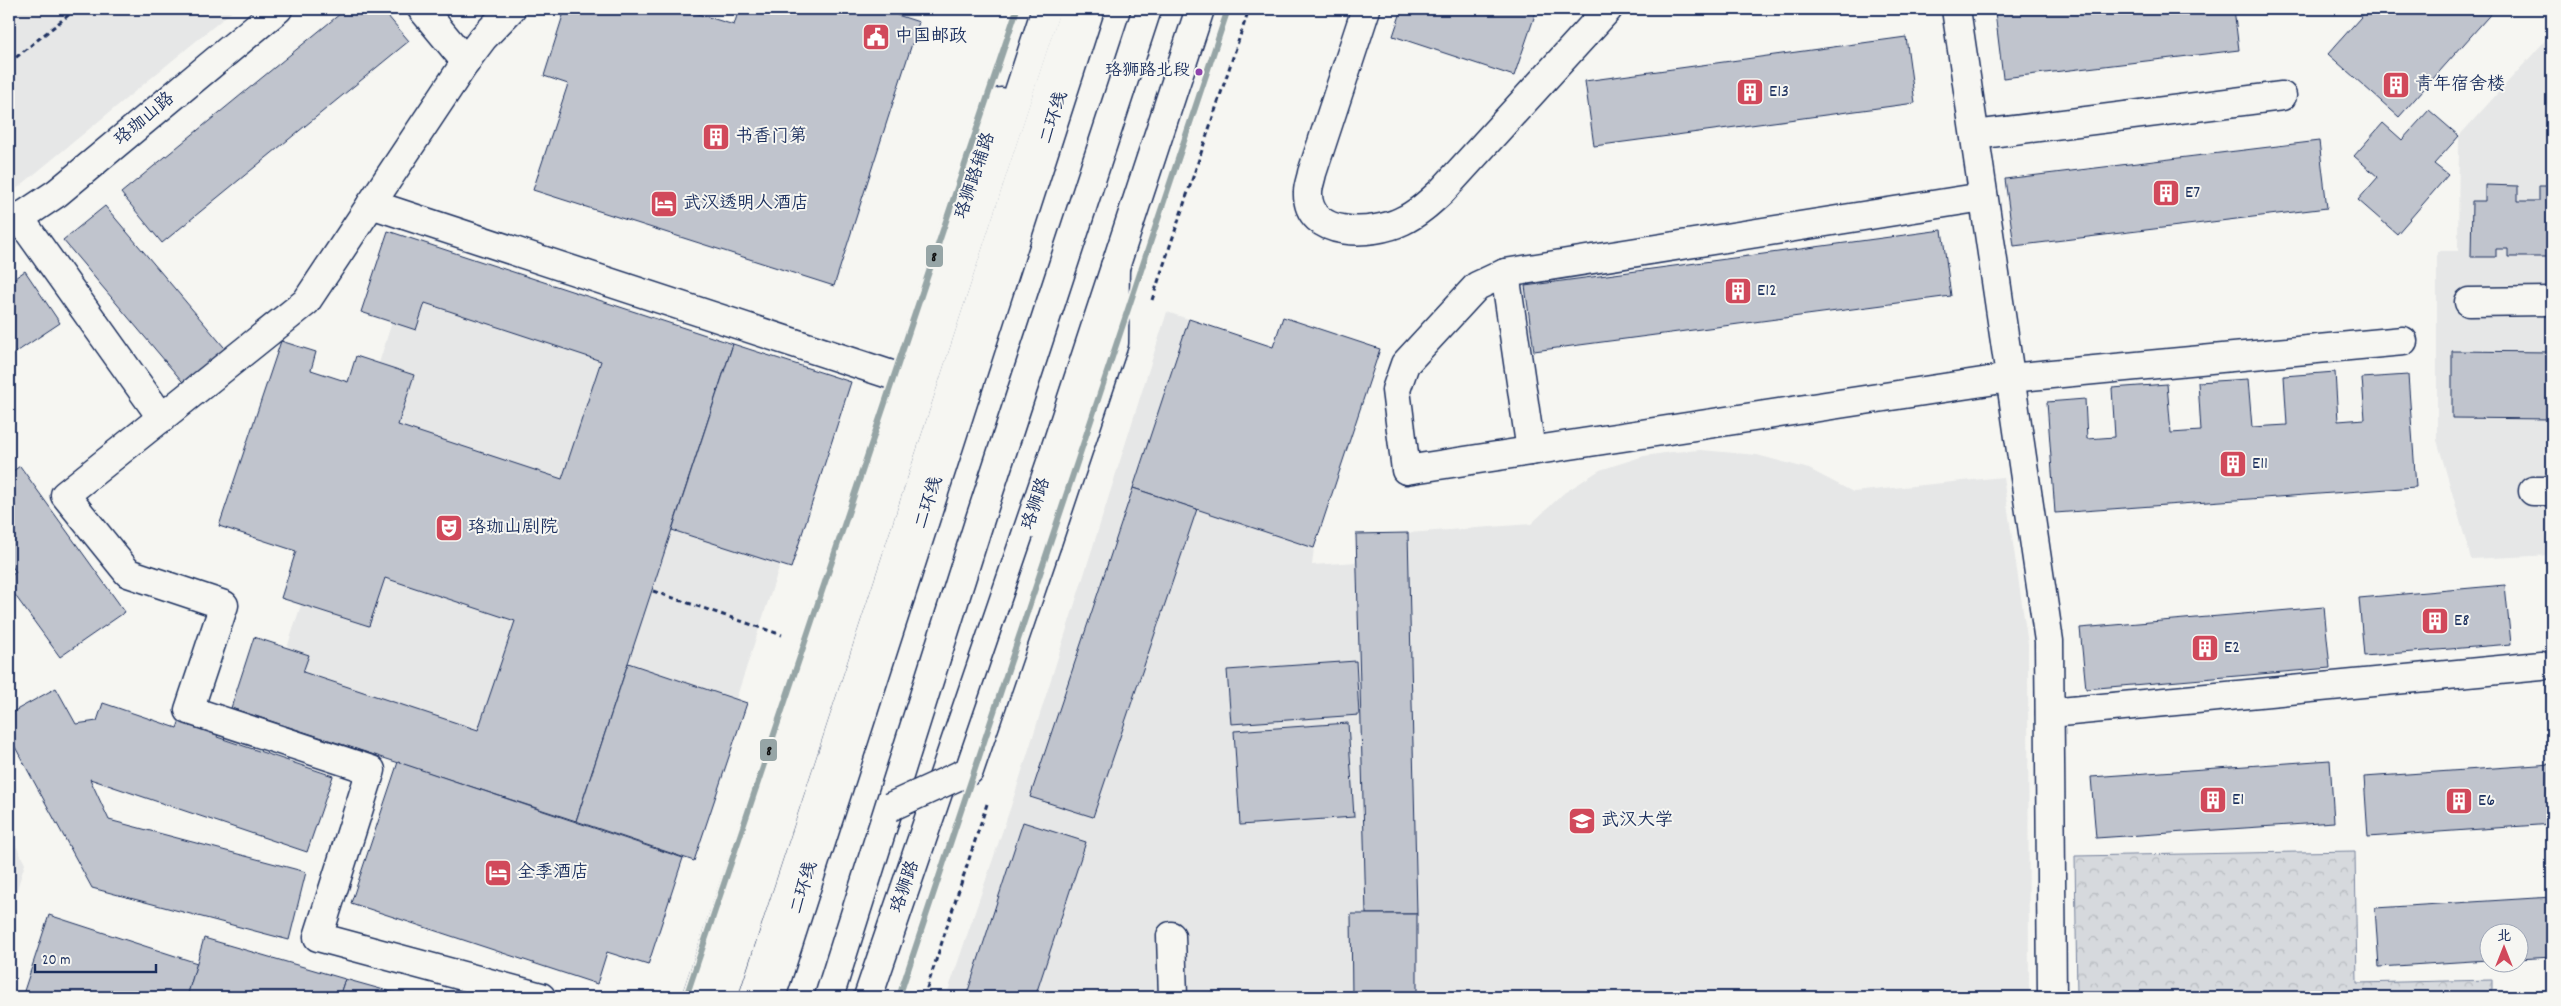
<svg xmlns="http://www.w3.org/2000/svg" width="2561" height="1006" viewBox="0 0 2561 1006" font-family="Dekko,'LXGW WenKai TC',sans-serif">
<defs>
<pattern id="forest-crowns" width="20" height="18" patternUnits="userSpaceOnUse" patternTransform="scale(1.25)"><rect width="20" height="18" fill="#d6d9dd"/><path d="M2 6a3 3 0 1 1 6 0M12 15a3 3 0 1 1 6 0" fill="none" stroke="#b7bbc0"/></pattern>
</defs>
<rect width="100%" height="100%" fill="#f6f6f2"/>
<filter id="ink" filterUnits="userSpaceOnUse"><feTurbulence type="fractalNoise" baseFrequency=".02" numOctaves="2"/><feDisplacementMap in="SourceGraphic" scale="10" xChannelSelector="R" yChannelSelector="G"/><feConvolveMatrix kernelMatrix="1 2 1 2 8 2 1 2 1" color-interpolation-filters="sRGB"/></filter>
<g filter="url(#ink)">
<g fill="#e6e7e7">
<polygon points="9,9 235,9 9,195"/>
<polygon points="2552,33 2552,555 2471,559 2437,440 2437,251 2458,251 2459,136"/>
<polygon points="388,231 733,344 672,529 780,565 736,699 628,664 576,821 231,708 287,648 301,605 281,598 296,551 219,526 281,341 316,352 311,370 348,382 356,356 379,363 392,322 361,312"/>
<polygon points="1167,312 1273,347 1283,317 1380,349 1314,548 1312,565 1357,562 1408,533 1531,524 1564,493 1600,470 1644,456 1672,452 1701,450 1757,455 1809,469 1853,492 2003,477 2028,644 2029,997 946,997 1011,806"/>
<polygon points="9,831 25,864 9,914"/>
</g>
<polygon fill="url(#forest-crowns)" stroke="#78849e" points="2355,851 2357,983 2492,980 2492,997 2077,997 2075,856"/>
<g fill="#c0c4cd" stroke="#1b2f5e">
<polygon points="346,9 382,9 409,41 162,243 121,193"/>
<polygon points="565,9 682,9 734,25 739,9 879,9 919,22 834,286 533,190 568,84 544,76"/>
<polygon points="1402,9 1537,9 1514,76 1393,36"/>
<polygon points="2021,9 2234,9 2239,50 2003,78 1995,12"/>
<polygon points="2368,9 2495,9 2399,117 2328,54"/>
<polygon points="1906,37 1915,103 1594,146 1585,81"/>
<polygon points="2429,110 2459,136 2434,164 2448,175 2397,234 2358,200 2378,177 2354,156 2383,123 2402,140"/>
<polygon points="2319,141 2327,208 2014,246 2005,179"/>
<polygon points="2485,185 2518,186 2518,201 2539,201 2539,186 2552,186 2552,249 2549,249 2549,257 2508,257 2508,249 2496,249 2496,257 2471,257 2472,201 2485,201"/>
<polygon points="105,206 229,353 187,387 63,240"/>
<polygon points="1942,230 1951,296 1534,351 1525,286"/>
<polygon points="388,231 733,344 576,821 231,708 254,637 309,655 303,672 478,730 515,621 385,578 369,626 281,598 296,551 219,526 281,341 316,352 311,370 348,382 356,356 414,375 398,425 562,479 601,361 425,303 416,330 361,312"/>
<polygon points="25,271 60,323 9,357 9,282"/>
<polygon points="1283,317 1380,349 1314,548 1133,488 1189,319 1273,347"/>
<polygon points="733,344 851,382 791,568 672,530"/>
<polygon points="2452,351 2552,352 2552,419 2452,418"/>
<polygon points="2335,372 2338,421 2365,419 2362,378 2408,375 2416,487 2055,513 2047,402 2085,399 2087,439 2115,437 2112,388 2167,384 2171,433 2201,431 2198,382 2248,379 2252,427 2287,425 2284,376"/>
<polygon points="20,466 125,612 60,657 9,587 9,577 16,572 9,562 9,474"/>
<polygon points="1133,488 1197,509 1093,817 1030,797"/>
<polygon points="1408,533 1417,914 1366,914 1356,534"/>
<polygon points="2505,585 2511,644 2364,656 2359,598"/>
<polygon points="2324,607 2330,668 2086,689 2080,628"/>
<polygon points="1356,661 1359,715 1231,724 1227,670"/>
<polygon points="628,663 747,703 694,861 576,821"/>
<polygon points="56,688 76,724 97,721 103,703 177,728 182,715 221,727 217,737 333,776 307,852 90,779 109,820 306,872 289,940 92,888 9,736 9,714"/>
<polygon points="1348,723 1354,817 1240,825 1234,731"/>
<polygon points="2330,760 2334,822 2096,838 2091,777"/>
<polygon points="398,762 683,858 648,965 607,952 597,984 351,903"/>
<polygon points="2552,764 2552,824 2368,837 2364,777"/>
<polygon points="1023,822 1086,842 1035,997 966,997"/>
<polygon points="2552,897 2552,957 2518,959 2518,934 2488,934 2488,960 2379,967 2375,908"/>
<polygon points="1351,914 1417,914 1417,997 1352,997"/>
<polygon points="49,915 197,963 187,997 22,997"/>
<polygon points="204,938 345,979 339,997 187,997"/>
<polygon points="345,979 409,997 339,997"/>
</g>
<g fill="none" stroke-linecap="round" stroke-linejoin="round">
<g stroke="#1b2f5e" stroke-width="31">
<g id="minor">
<polyline points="422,9 466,62"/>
<polyline points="511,9 483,38 471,54 306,302 65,495 128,573 224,605 189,710 371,770 318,937 541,997"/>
<path d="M1366,9L1312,173C1311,179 1308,186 1308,192C1306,239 1374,235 1402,221C1417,214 1429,203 1442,191L1608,9"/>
<polyline points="1956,9 2049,641 2052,997"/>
<polyline points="1975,135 2282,96"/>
<polyline points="1983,197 1505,273 1477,286 1405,364 1396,390 1406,470 2009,378 2403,341"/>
<polyline points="371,204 907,380"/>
<polyline points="20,219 162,418"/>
<polyline points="9,225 57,193 278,9"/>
<polyline points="1505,273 1531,451"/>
<polyline points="2469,302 2552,301"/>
<polyline points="2533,491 2552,491"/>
<polyline points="2050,713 2541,666"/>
<polyline points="1171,936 1173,997"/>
<polyline points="697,997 1001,102"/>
</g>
</g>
<g stroke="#1b2f5e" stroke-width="31">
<g id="major">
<polyline points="753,997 1075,9"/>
<polyline points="868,997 1051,462 1200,9"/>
</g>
</g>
<g stroke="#1b2f5e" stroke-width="31">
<g id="highway">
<polyline points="1047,543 1114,343 1115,266"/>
<polyline points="723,997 1046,9"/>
<polyline points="771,997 1090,9"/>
<polyline points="829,997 980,519 1147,9"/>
</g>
</g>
<g stroke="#1b2f5e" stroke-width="3" stroke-dasharray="5 4" stroke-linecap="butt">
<polyline points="9,63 76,9"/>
<polyline points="1152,300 1249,9"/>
<polyline points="653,591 782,635"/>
<polyline points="924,997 988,801"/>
</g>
<use href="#minor" stroke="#f6f6f2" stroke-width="28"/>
<use href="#major" stroke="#f6f6f2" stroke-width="28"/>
<use href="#highway" stroke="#f6f6f2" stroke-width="28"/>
<g stroke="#1b2f5e" stroke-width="31" stroke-linecap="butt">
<polyline id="highway-bridge" points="890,807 969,771 1047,543"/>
</g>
<use href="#highway-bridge" stroke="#f6f6f2" stroke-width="28"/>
<g stroke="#f6f6f2" stroke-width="10">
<g id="metro-1">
<polyline points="686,997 1017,9"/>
<polyline points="899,997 1228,9"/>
</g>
</g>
<use href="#metro-1" stroke="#96a5a6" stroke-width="6"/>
</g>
</g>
<defs>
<g id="civic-square" transform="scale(1.4375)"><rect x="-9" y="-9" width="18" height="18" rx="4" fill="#d1495b" stroke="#f6f6f2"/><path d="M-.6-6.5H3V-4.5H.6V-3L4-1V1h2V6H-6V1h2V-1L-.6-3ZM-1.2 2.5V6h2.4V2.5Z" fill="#fff"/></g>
<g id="building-square" transform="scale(1.4375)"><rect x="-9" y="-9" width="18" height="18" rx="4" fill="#d1495b" stroke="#f6f6f2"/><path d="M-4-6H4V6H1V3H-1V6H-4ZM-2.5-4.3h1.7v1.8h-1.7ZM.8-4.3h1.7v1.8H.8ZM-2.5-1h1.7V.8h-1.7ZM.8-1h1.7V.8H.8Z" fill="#fff"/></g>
<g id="hotel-square" transform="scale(1.4375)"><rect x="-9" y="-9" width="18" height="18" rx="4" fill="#d1495b" stroke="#f6f6f2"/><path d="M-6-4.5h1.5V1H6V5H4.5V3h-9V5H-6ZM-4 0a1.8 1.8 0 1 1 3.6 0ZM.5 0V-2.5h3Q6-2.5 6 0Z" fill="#fff"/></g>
<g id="theatre-square" transform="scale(1.4375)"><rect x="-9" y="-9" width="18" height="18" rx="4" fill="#d1495b" stroke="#f6f6f2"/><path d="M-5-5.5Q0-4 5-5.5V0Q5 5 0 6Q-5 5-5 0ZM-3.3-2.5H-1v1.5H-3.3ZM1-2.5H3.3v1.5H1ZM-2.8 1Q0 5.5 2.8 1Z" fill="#fff"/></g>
<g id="university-square" transform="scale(1.4375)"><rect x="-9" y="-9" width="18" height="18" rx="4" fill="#d1495b" stroke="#f6f6f2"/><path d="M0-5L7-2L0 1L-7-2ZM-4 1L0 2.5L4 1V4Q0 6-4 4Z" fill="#fff"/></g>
</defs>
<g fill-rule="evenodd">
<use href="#civic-square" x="876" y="37"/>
<use href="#building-square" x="2396" y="85"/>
<use href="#building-square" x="1750" y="92"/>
<use href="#building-square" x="716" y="137"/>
<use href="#building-square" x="2166" y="193"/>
<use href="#hotel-square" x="664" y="204"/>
<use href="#building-square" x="1738" y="291"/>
<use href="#building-square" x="2233" y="464"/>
<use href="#theatre-square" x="449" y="528"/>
<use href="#building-square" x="2435" y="621"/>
<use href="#building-square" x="2205" y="648"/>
<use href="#building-square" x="2213" y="800"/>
<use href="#building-square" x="2459" y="801"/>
<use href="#university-square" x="1582" y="821"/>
<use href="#hotel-square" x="498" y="873"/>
</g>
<circle fill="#8e44ad" stroke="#f6f6f2" stroke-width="2" cx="1199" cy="72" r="4.5"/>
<g text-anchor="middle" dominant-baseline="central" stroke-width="4" stroke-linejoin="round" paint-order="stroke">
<g font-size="17" fill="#1b2f5e" stroke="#f6f6f2" text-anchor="end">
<text x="1190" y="72">珞狮路北段</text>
</g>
<g font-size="18" fill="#1b2f5e" stroke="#f6f6f2" text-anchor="start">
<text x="895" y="37">中国邮政</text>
<text x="2415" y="85">青年宿舍楼</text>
<text x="1769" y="92">E13</text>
<text x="735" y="137">书香门第</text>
<text x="2185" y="193">E7</text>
<text x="683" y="204">武汉透明人酒店</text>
<text x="1757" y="291">E12</text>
<text x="2252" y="464">E11</text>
<text x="468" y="528">珞珈山剧院</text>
<text x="2454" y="621">E8</text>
<text x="2224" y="648">E2</text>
<text x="2232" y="800">E1</text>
<text x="2478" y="801">E6</text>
<text x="1601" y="821">武汉大学</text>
<text x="517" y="873">全季酒店</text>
</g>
<g font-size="18" fill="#1b2f5e" stroke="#f6f6f2">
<text transform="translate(1055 118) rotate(-72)">二环线</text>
<text transform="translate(145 120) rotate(-40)">珞珈山路</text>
<text transform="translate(976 176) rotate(-71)">珞狮路辅路</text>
<text transform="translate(930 503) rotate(-72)">二环线</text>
<text transform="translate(1037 504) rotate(-71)">珞狮路</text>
<text transform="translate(906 887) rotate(-71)">珞狮路</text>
<text transform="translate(805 888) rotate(-73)">二环线</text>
</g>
</g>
<g stroke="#f6f6f2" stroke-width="2">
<rect x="925" y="244" width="19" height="24" rx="5" fill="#96a5a6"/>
<rect x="759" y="738" width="19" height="24" rx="5" fill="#96a5a6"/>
</g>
<g font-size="14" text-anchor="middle" font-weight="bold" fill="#111">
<text x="934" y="261">8</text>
<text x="769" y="755">8</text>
</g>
<rect width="2561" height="1006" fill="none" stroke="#f6f6f2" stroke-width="30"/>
<rect x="15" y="15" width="2531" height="976" fill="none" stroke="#1b2f5e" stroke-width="2" filter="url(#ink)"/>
<g transform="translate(2504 948)"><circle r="24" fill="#f6f6f2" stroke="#9ea6b7"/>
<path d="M0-4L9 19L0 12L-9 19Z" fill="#d1495b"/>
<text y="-8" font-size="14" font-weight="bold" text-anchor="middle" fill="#1b2f5e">北</text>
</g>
<path d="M35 964v8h121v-8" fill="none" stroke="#1b2f5e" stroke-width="2.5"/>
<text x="42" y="964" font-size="15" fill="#1b2f5e" stroke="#f6f6f2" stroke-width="4" paint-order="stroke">20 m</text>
</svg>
